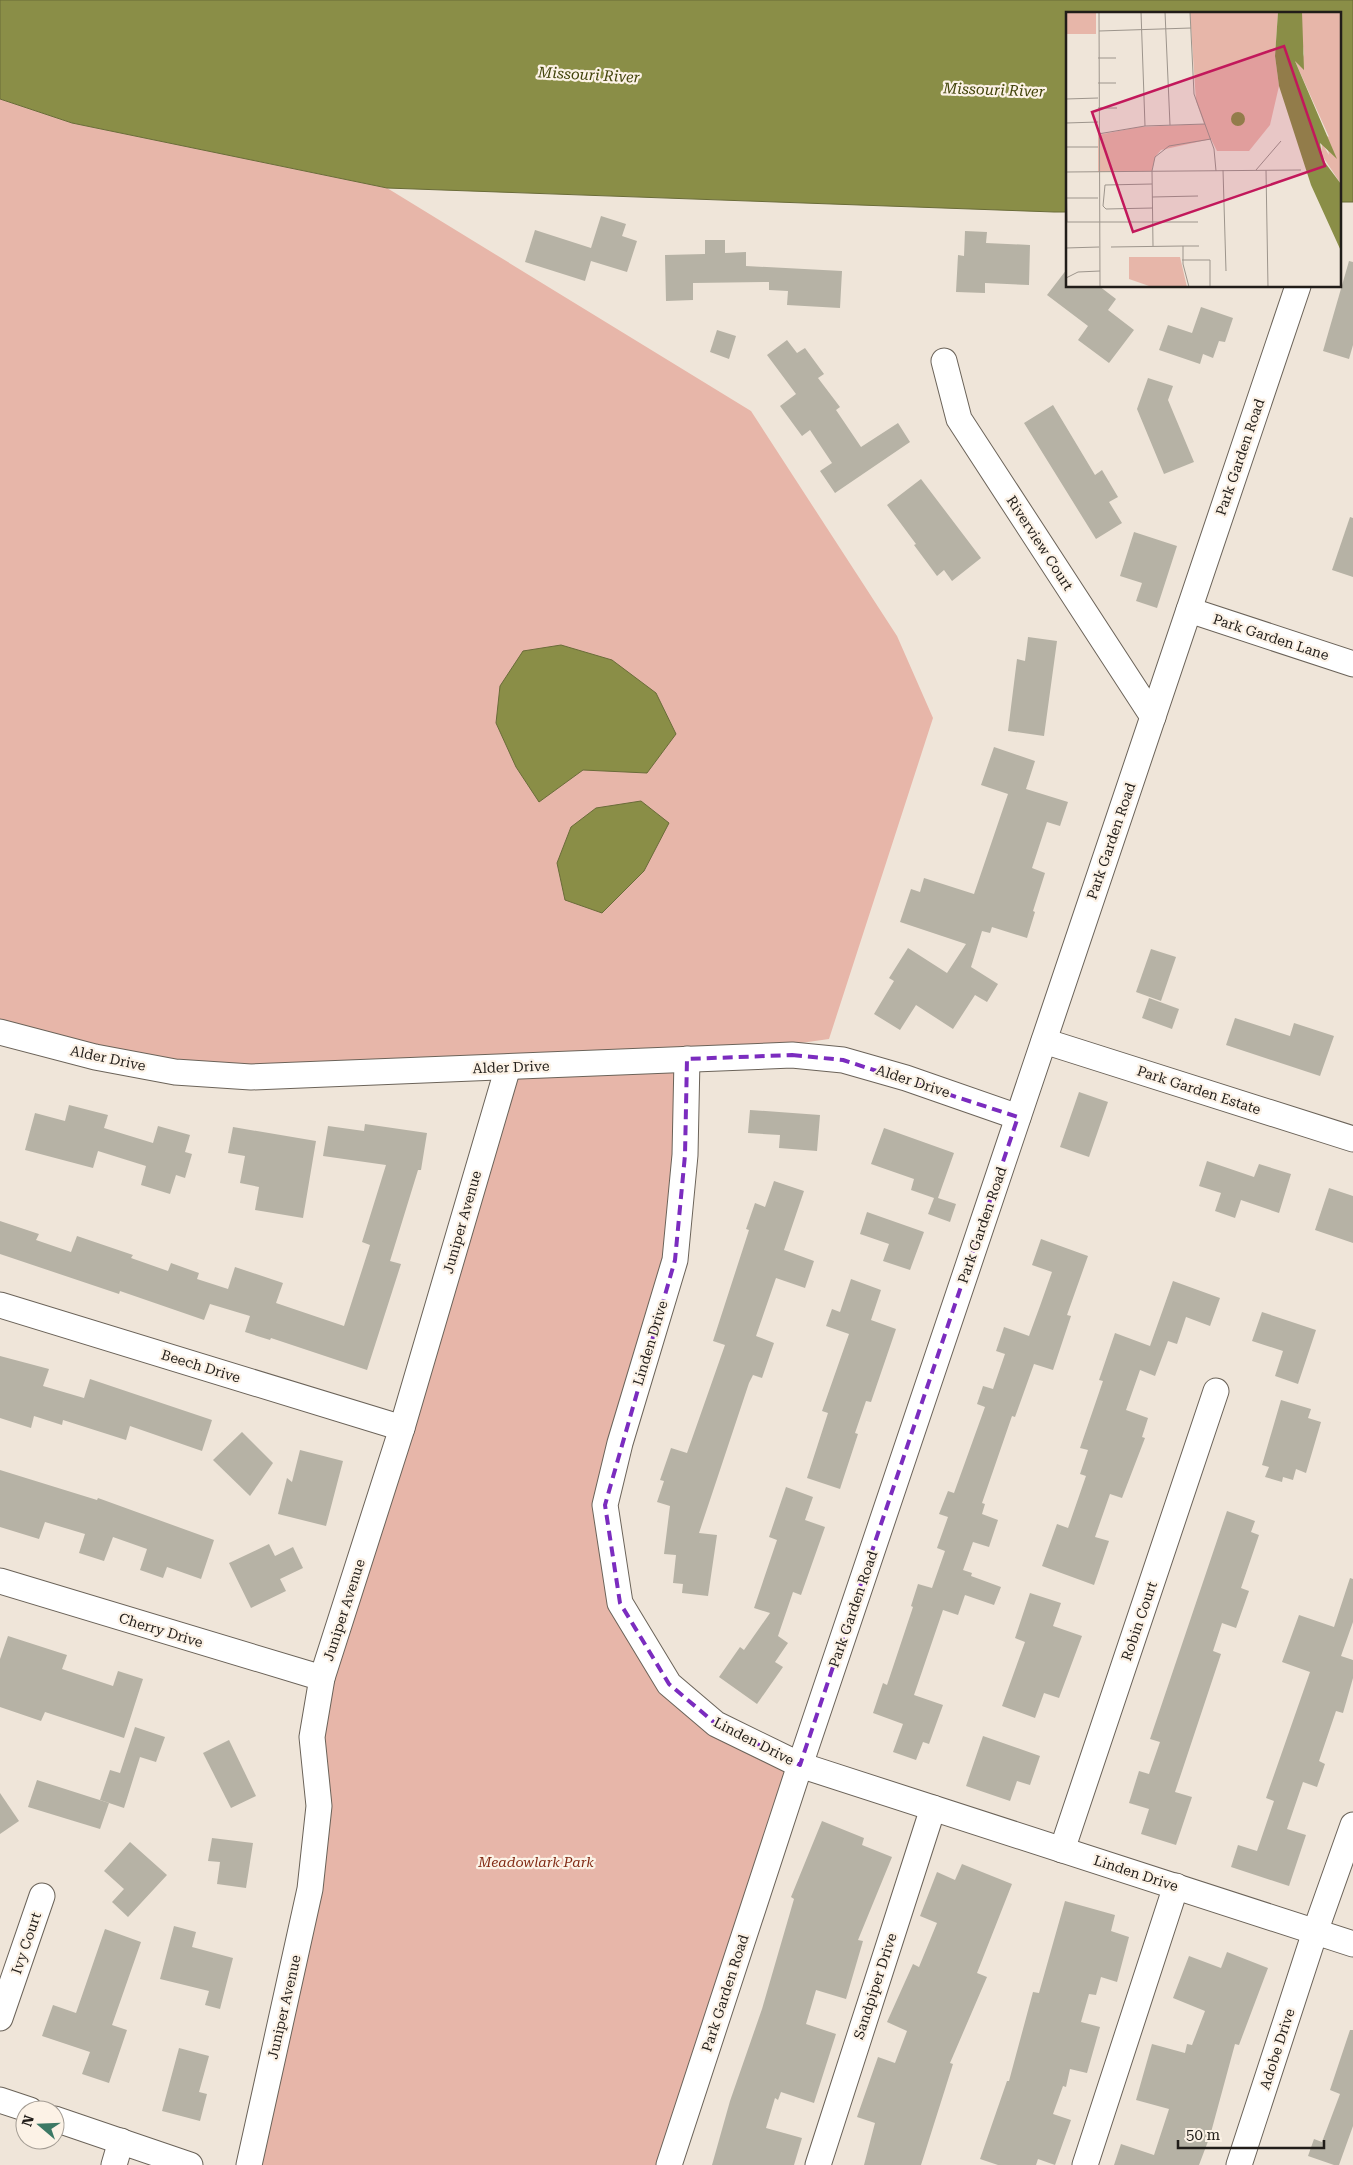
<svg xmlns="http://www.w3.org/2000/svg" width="1353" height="2165" viewBox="0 0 1353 2165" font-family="'Roboto Serif',serif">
<rect width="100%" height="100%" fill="#efe5d9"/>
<polygon fill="#e7b6a9" points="0,99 72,123 387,188 751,411 897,636 933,718 829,1039 687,1059 675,1260 605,1505 620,1603 669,1684 800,1765 669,2165 249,2165 311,1889 312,1737 508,1067 251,1077 0,1032"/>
<g fill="#8a8e47" stroke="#6a6c39">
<polygon points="0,0 1353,0 1353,202 1339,202 1339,14 1067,14 1067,212 1054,212 387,188 72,123 0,99"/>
<polygon points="561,645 612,660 656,693 676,734 647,773 583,770 539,802 516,767 496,723 500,686 523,651"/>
<polygon points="641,801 669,823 644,871 602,913 565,900 557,863 571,827 596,808"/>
</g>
<g fill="#b6b2a5">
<polygon points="601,216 626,224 622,236 637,241 627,272 591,261 585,281 525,262 535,230 591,248"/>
<polygon points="965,231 987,232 986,243 1030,245 1029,285 985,283 985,293 956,292 958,255 964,256"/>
<polygon points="705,240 725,240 725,253 746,252 746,266 842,271 840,308 787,305 788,291 769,290 769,282 693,283 693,300 666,301 665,255 705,254"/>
<polygon points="1349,261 1353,262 1353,345 1349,359 1323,351"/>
<polygon points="1067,269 1067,286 1099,286 1116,299 1108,310 1134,330 1109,363 1078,340 1088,326 1047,295"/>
<polygon points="1201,307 1233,318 1225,342 1219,341 1213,358 1203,354 1200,364 1159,350 1168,325 1192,333"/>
<polygon points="717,330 736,336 729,359 710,352"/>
<polygon points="787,340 797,353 805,348 824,374 818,378 840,407 836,410 861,447 898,423 910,442 835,493 820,471 832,463 810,430 802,436 780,406 796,394 767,355"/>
<polygon points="1148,378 1173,386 1168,400 1194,462 1164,474 1137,409"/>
<polygon points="1053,405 1095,475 1102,470 1118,497 1109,502 1122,523 1096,539 1024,423"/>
<polygon points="921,479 981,558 952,581 944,570 937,576 914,545 916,544 887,505"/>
<polygon points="1350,517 1353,518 1353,577 1332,570"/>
<polygon points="1134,532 1177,546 1157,608 1136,601 1142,583 1120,576"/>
<polygon points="1028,637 1057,641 1044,736 1008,731 1017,659 1025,661"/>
<polygon points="994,747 1035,761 1026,789 1068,802 1060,826 1047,822 1032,868 1045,873 1033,911 1035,912 1027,938 992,927 990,933 982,931 971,967 998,984 987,1002 975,995 953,1029 916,1005 900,1030 874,1014 894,981 889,978 908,948 947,973 966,944 900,922 911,889 920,892 924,878 974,894 1008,794 981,785"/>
<polygon points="1151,949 1176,957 1161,1001 1136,992"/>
<polygon points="1149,998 1179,1009 1172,1029 1142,1018"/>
<polygon points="1235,1018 1290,1036 1294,1023 1334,1036 1320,1076 1226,1045"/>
<polygon points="1079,1092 1108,1102 1089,1157 1060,1147"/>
<polygon points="69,1105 108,1115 104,1128 153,1143 158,1126 190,1135 185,1152 192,1154 185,1178 176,1175 170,1194 141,1185 146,1166 98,1151 93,1168 25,1150 35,1113 65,1121"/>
<polygon points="750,1110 820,1115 817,1151 779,1148 780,1135 748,1133"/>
<polygon points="365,1124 427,1133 421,1170 418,1170 390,1261 401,1264 367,1370 271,1338 270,1340 245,1332 250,1316 210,1304 204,1320 120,1291 119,1294 0,1254 0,1221 39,1234 36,1240 71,1252 77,1236 133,1255 131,1258 168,1271 171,1263 199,1273 197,1279 228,1289 235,1267 283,1283 276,1303 344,1326 370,1245 362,1242 386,1165 323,1156 328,1126 364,1131"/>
<polygon points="233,1127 316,1141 303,1218 255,1210 259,1187 240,1183 245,1156 228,1153"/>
<polygon points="884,1128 954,1153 938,1198 956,1204 950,1222 928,1214 934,1198 911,1190 914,1179 871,1164"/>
<polygon points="1207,1161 1254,1177 1259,1164 1291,1174 1279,1213 1241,1200 1235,1218 1215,1211 1221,1193 1199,1186"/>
<polygon points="774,1181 804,1191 784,1250 814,1261 805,1288 776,1278 756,1336 774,1343 762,1378 753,1375 749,1383 699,1533 717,1535 708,1596 682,1593 683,1584 673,1583 676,1555 664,1554 670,1506 657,1502 664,1481 660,1480 671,1448 687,1453 725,1345 713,1341 749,1230 746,1229 755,1203 765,1207"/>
<polygon points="1329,1188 1353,1196 1353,1243 1315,1230"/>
<polygon points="867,1212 924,1232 910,1270 883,1261 889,1244 860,1234"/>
<polygon points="1041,1239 1088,1256 1067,1315 1071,1316 1053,1370 1034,1364 1015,1417 1012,1416 982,1503 985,1504 982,1514 998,1520 989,1547 973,1542 963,1570 972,1573 971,1576 1001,1587 994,1605 965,1595 958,1615 943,1610 914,1695 943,1705 929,1744 923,1742 916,1760 893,1752 903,1724 873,1713 883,1683 887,1685 913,1607 911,1606 918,1584 932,1588 945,1551 937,1548 948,1517 939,1514 948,1491 954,1493 985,1407 977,1404 983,1386 993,1389 1005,1354 996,1351 1004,1327 1029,1336 1040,1306 1052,1272 1032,1265"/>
<polygon points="851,1279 881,1290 871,1320 896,1329 871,1402 866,1401 855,1433 858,1434 840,1489 807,1478 828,1413 822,1411 849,1334 826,1326 832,1309 840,1312"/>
<polygon points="1173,1281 1220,1298 1210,1326 1186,1317 1177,1344 1168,1341 1155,1376 1140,1370 1126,1410 1148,1418 1142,1437 1145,1438 1122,1498 1110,1494 1095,1537 1109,1541 1094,1585 1042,1566 1057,1524 1068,1528 1086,1476 1080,1474 1088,1450 1080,1448 1103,1381 1099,1380 1115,1333 1150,1346"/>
<polygon points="1262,1312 1316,1330 1298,1384 1275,1376 1283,1351 1252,1341"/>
<polygon points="0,1356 49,1369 43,1386 84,1398 90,1379 212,1420 202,1451 130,1426 126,1440 63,1420 62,1425 34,1416 31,1428 0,1418"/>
<polygon points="1281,1400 1311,1409 1308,1418 1321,1422 1306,1473 1296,1469 1293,1480 1283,1477 1282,1482 1265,1477 1269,1467 1262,1465"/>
<polygon points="242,1432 273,1463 250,1496 213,1460"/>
<polygon points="300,1450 343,1461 326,1526 278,1514 287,1478 292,1482"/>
<polygon points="0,1470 97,1500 98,1498 214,1540 201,1579 167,1567 163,1578 140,1570 147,1549 113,1537 104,1561 79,1553 85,1534 45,1522 39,1539 0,1527"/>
<polygon points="786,1487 813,1497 805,1520 825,1527 801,1595 793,1592 778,1636 788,1643 775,1662 783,1667 757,1704 719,1677 740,1647 744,1650 770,1613 754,1608 777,1540 769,1537"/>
<polygon points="1227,1511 1255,1521 1251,1532 1259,1535 1241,1588 1249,1591 1236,1628 1222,1623 1213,1651 1221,1654 1175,1792 1192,1797 1176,1845 1141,1834 1149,1809 1129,1803 1139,1771 1149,1774 1160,1742 1150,1739"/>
<polygon points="269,1544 275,1556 293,1547 303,1568 280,1579 286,1591 251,1608 229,1563"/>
<polygon points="1350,1578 1353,1579 1353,1622 1341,1656 1353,1660 1353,1678 1343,1713 1336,1711 1319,1761 1325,1764 1317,1787 1303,1782 1287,1829 1306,1835 1289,1886 1231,1867 1238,1845 1257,1851 1274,1801 1266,1798 1310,1672 1282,1662 1299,1615 1334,1627"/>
<polygon points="1030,1593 1061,1603 1053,1626 1082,1636 1059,1698 1044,1693 1035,1718 1002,1706 1025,1642 1015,1638"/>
<polygon points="8,1636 67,1655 62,1669 113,1686 118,1671 143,1679 124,1738 45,1712 41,1721 0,1707 0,1659"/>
<polygon points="135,1727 165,1737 156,1762 140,1757 124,1808 100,1800 110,1770 120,1773"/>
<polygon points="983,1736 1040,1756 1030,1785 1017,1781 1010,1801 966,1786"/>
<polygon points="229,1740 256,1796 231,1808 203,1753"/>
<polygon points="37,1780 109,1803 100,1829 28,1807"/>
<polygon points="0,1793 19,1821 0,1834"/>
<polygon points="822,1821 864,1838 862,1845 892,1857 858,1940 863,1941 846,1999 816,1990 806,2024 836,2034 814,2103 781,2092 778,2100 775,2098 766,2128 802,2138 794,2165 712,2165 730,2101 762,2009 794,1899 791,1897"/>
<polygon points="212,1838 253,1843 246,1888 217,1884 220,1862 208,1861"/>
<polygon points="130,1842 167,1875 128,1917 112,1902 124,1889 104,1871"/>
<polygon points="962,1864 1012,1884 977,1973 987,1977 950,2063 953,2064 921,2165 864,2165 875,2123 857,2117 878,2057 895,2063 907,2031 887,2022 913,1964 919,1967 937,1923 920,1916 937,1872 955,1880"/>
<polygon points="1065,1901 1115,1915 1111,1931 1129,1937 1117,1982 1101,1977 1096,1995 1089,1994 1081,2022 1100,2027 1087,2073 1070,2069 1066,2087 1063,2086 1053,2114 1071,2120 1055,2165 1038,2159 1036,2165 998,2165 980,2159 1007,2081 1009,2081 1033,1992 1039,1993"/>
<polygon points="174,1926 196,1932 192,1947 233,1958 220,2009 205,2005 209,1991 160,1979"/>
<polygon points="105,1929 141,1942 112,2025 127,2030 109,2083 82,2074 90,2052 42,2036 53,2005 76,2013"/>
<polygon points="1227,1952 1268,1968 1239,2045 1235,2044 1210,2136 1199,2165 1114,2165 1121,2144 1154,2155 1169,2109 1136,2100 1152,2044 1185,2053 1187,2044 1192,2045 1205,2011 1173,1998 1189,1956 1221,1968"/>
<polygon points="1350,2030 1353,2030 1353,2126 1339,2165 1334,2165 1308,2156 1314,2139 1322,2142 1340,2094 1330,2090"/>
<polygon points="179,2048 209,2056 199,2092 207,2094 200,2121 162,2111"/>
</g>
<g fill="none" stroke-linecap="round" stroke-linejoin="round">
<g stroke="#6b6359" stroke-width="27">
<g id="minor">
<polyline points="944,361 959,419 1153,717"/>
<polyline points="1189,610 1353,664"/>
<polyline points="0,1032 95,1057 175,1072 251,1077 792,1055 843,1060 906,1078 1018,1117"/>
<polyline points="1044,1041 1353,1139"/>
<polyline points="687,1059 685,1155 675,1260 620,1443 605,1505 620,1603 669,1684 716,1724 800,1765 1353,1944"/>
<polyline points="0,1305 402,1428"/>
<polyline points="0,1581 322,1678"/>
<polyline points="1062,1850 1216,1391"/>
<polyline points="0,2018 42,1896"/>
<polyline points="0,2100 30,2110"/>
<polyline points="55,2119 190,2165"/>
<polyline points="114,2165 121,2141"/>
<polyline points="249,2165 310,1889 319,1806 312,1737 322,1678 402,1428 508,1067"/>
<polyline points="669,2165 800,1765 1298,286"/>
<polyline points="818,2165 933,1808"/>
<polyline points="1085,2165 1176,1886"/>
<polyline points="1239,2165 1315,1932 1353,1825"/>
</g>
</g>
<use href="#minor" stroke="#fff" stroke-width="25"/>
</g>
<path fill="none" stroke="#7b2cbf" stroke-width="4" stroke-dasharray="10 6" stroke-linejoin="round" d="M792,1055L843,1060L1018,1117L800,1765L716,1724L669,1684L620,1603L605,1505L675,1260L685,1155L687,1059Z"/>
<g text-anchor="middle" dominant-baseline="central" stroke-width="4.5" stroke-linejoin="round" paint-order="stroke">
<g font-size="14" fill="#211d19" stroke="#fcf2e6">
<text transform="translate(1240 457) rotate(-71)">Park Garden Road</text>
<text transform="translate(1040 543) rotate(57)">Riverview Court</text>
<text transform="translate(1271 637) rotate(18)">Park Garden Lane</text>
<text transform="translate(1111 841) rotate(-71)">Park Garden Road</text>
<text transform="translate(108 1058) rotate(12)">Alder Drive</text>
<text transform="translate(511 1067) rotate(-2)">Alder Drive</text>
<text transform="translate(913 1081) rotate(18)">Alder Drive</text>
<text transform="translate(1199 1090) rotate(18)">Park Garden Estate</text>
<text transform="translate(462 1222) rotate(-74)">Juniper Avenue</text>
<text transform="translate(982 1225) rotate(-71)">Park Garden Road</text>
<text transform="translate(650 1343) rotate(-73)">Linden Drive</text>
<text transform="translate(201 1366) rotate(17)">Beech Drive</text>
<text transform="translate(853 1609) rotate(-71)">Park Garden Road</text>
<text transform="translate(344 1610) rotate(-72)">Juniper Avenue</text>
<text transform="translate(1139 1621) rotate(-71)">Robin Court</text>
<text transform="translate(161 1630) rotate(17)">Cherry Drive</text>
<text transform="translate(754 1741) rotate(27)">Linden Drive</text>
<text transform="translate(1136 1873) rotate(18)">Linden Drive</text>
<text transform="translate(26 1943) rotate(-71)">Ivy Court</text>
<text transform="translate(875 1986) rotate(-72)">Sandpiper Drive</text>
<text transform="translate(725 1993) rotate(-72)">Park Garden Road</text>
<text transform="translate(284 2007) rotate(-77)">Juniper Avenue</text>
<text transform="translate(1277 2049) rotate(-72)">Adobe Drive</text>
</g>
<g font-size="14" font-style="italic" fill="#812a14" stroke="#fcf2e6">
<text x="536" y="1862">Meadowlark Park</text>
</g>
<g font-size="15" font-style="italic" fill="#41430a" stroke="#fcf2e6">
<text transform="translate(589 75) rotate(3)">Missouri River</text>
<text transform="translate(994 90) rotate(2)">Missouri River</text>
</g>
</g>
<g transform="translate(1066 12)">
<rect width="275" height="275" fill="#efe5d9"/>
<path d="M0,0H30V22H0ZM124,0H212L209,44L213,74L204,113L183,139H151L145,127L95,138L89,145L86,159L32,160V123L73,115L138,112L130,89ZM236,0H275V172L255,142L256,131L263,143L259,123L263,125L228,47L234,54L238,42L234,12ZM63,245H114L121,275H86L63,267Z" fill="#e7b6a9"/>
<path d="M212,0H236L238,58L229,49L271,147L254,131L257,148L275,172V239L245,173L213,74L209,44ZM165 107a7 7 0 1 1 14 0a7 7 0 1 1-14 0Z" fill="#8a8e47"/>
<path fill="none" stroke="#9d958c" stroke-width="1" d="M33,0L34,275M75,0L79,114M99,0L104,113M124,0L128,82L148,137L150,159M33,19L125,16M32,46H50M32,71H50M0,87L32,86M32,96H51M0,111L32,110M32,122L79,114L139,112M0,135H32M157,158L160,259M190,158L215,129M200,158L202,275M0,160L235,158M0,160L1,210M86,172L39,173L37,194L40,197L87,196M86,185L132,184M0,186H32M0,210H132M87,234L86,159L89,145L103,134L145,127M117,234H133M45,235L117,234V252L123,275M0,236L33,235M116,248H144V275M0,266L12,260L34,259"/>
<path fill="#c2185b" fill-opacity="0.15" stroke="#c2185b" stroke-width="2.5" d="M218,34L259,154L67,220L26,100Z"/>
<rect width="275" height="275" fill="none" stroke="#211d19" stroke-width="2.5"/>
</g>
<g transform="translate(40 2125) rotate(289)"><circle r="24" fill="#fcf2e6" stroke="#a49d94"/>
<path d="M0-4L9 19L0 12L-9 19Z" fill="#3c7965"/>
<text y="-8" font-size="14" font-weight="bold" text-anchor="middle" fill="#211d19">N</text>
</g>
<path d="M1178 2140v8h146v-8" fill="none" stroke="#211d19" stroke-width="2.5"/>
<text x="1186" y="2140" font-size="15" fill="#211d19" stroke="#fcf2e6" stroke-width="4" paint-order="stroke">50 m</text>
</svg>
